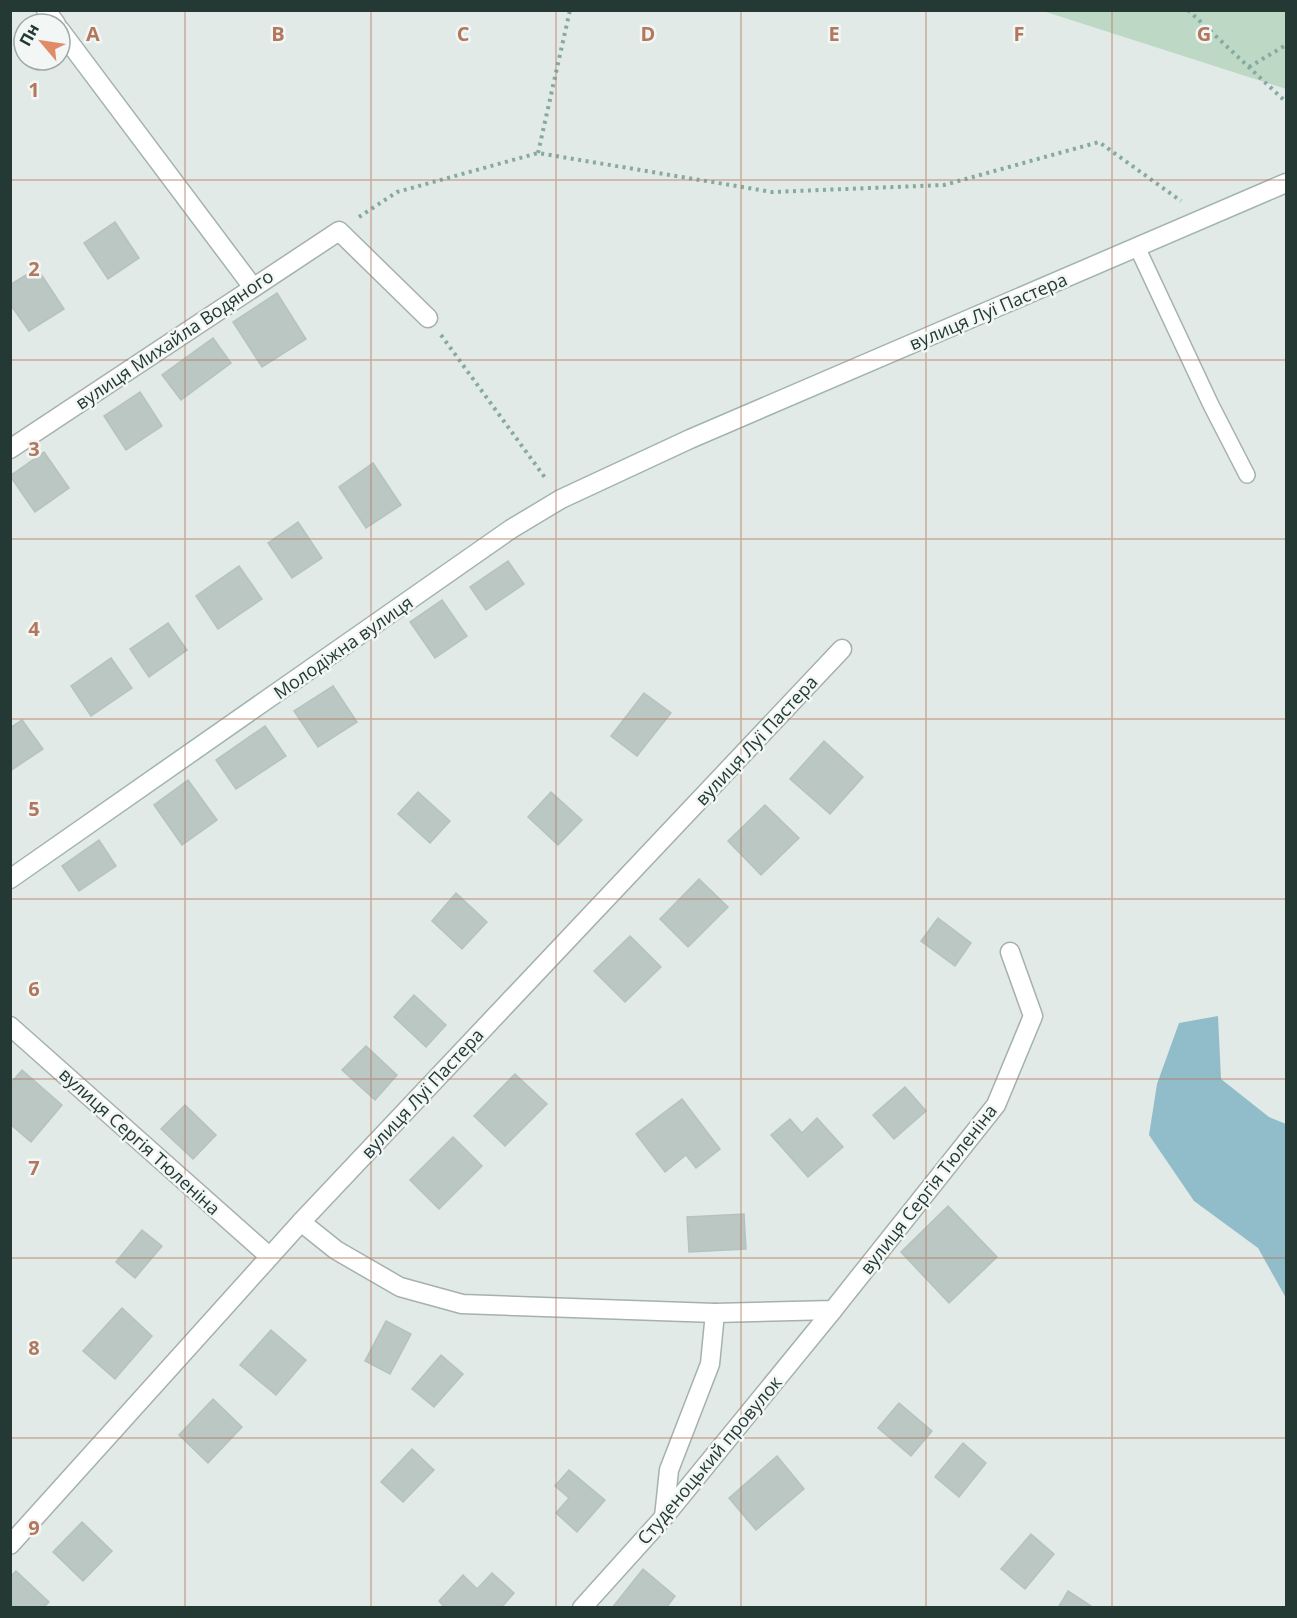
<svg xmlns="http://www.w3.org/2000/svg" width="1297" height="1618" viewBox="0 0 1297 1618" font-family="'Open Sans',sans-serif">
<rect width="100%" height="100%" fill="#e2eae7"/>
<polygon fill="#bdd9c6" points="1043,11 1286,11 1286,89 1046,12"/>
<polygon fill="#90bdc9" points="1218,1016 1221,1079 1269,1117 1286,1124 1286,1298 1258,1248 1194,1201 1149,1135 1157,1084 1179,1023"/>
<g fill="#bac7c3" stroke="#b5c3be" stroke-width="1.5">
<polygon points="115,222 139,258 108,279 84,243"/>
<polygon points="37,268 64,309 29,331 10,304 10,285"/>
<polygon points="277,293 306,339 262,367 233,322"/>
<polygon points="213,338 231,363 181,400 162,375"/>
<polygon points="140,392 162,426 126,450 104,416"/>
<polygon points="44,452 69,488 35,512 10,476"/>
<polygon points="373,463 401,505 366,528 339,487"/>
<polygon points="298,522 322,558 292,578 268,543"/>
<polygon points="508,561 524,584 486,610 470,587"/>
<polygon points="239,566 262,599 218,629 196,596"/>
<polygon points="442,600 467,636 435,658 410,622"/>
<polygon points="168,623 187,650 149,677 130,649"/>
<polygon points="111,658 132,688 91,716 71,686"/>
<polygon points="333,686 357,722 318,747 294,711"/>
<polygon points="644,693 671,713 637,756 611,736"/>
<polygon points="22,720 43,749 10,771 10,728"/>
<polygon points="265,726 286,756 236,789 216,760"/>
<polygon points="824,741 863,777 830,814 790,779"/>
<polygon points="188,780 217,820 182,845 154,805"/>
<polygon points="418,792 450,821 430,843 398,814"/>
<polygon points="551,792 582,820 558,845 528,817"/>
<polygon points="765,805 799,838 761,875 728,841"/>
<polygon points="99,840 116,866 79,891 62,866"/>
<polygon points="699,879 728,907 688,947 660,919"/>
<polygon points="456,893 487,922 462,949 432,921"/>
<polygon points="938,918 971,943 955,966 921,941"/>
<polygon points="630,936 661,967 625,1002 594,971"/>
<polygon points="414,995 446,1025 426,1047 394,1017"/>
<polygon points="366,1046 397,1075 375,1100 342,1070"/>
<polygon points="22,1070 62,1105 31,1142 10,1124 10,1084"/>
<polygon points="515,1074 547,1104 505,1146 474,1116"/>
<polygon points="905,1087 926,1111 894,1139 873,1115"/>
<polygon points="682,1099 720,1149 696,1168 686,1155 665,1172 636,1134"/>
<polygon points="185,1105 216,1135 193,1159 161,1129"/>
<polygon points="817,1118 843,1147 808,1177 771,1135 790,1119 802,1133"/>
<polygon points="453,1137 482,1166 439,1209 410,1180"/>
<polygon points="948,1206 997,1257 949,1303 901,1252"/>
<polygon points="744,1214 746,1249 689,1252 687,1217"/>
<polygon points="142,1230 162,1246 135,1278 116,1262"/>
<polygon points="122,1308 152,1336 115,1379 83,1351"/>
<polygon points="386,1321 411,1334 390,1374 365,1361"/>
<polygon points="271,1330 306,1360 276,1395 240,1365"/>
<polygon points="441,1355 463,1374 434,1407 412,1389"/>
<polygon points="213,1399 242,1427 208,1463 179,1435"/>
<polygon points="899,1403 932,1431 911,1456 878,1428"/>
<polygon points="963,1443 986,1463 959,1497 935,1477"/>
<polygon points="412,1449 434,1470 403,1502 381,1482"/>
<polygon points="777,1456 804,1489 756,1530 729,1498"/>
<polygon points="569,1470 605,1500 577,1532 556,1513 569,1498 555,1486"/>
<polygon points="82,1522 112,1551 83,1581 53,1552"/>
<polygon points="1031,1534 1054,1554 1025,1589 1001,1569"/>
<polygon points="643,1569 675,1596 666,1608 612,1608"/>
<polygon points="16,1571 49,1602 43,1608 10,1608 10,1577"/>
<polygon points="492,1573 514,1593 501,1608 445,1608 439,1601 463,1575 477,1589"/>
<polygon points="1068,1591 1094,1608 1058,1608"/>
</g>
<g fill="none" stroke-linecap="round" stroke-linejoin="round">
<g stroke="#a5b1ae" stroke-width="18">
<polyline id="lane" points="1137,247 1211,405 1247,475"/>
</g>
<g stroke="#a5b1ae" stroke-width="21">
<g id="street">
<polyline points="46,10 56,24"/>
<polyline points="60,30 252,286"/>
<polyline points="10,449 339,231 428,318"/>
<polyline points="10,1026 269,1256"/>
<polyline points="301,1222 336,1250 400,1287 462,1304 715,1313 833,1310 996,1105 1033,1016 1010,952"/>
<polyline points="664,1517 669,1470 710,1364 715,1313"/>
<polyline points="10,1545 301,1222 842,649"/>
<polyline points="582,1608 664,1517 833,1310"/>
</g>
</g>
<g stroke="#a2b4af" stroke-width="21">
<polyline id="secondary" points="10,879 511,529 561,499 690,439 1286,183"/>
</g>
<g stroke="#86aaa0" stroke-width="4" stroke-dasharray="3 4.5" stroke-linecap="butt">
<polyline points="1188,10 1286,102"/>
<polyline points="1249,67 1286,45"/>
<polyline points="538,153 570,10"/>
<polyline points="359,217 397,192 538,153 772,192 944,185 1099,142 1181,201"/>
<polyline points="441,335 546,479"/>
</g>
<use href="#lane" stroke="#fff" stroke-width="15"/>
<use href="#street" stroke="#fff" stroke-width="18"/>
<use href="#secondary" stroke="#fff" stroke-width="18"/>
</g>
<path fill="none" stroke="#b2775c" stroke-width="1.5" stroke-opacity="0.55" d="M185,10V1608M371,10V1608M556,10V1608M741,10V1608M926,10V1608M1112,10V1608M10,180H1286M10,360H1286M10,539H1286M10,719H1286M10,899H1286M10,1079H1286M10,1258H1286M10,1438H1286"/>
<g text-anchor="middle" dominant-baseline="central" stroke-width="5" stroke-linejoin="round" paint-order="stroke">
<g font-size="18" fill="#243934" stroke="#f2f7f5">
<text transform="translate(988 311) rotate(-23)">вулиця Луї Пастера</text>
<text transform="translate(174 339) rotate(-34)">вулиця Михайла Водяного</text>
<text transform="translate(343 647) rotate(-35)">Молодіжна вулиця</text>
<text transform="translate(756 740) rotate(-47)">вулиця Луї Пастера</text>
<text transform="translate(422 1093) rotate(-47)">вулиця Луї Пастера</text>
<text transform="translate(140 1141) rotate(42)">вулиця Сергія Тюленіна</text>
<text transform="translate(928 1189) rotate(-52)">вулиця Сергія Тюленіна</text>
<text transform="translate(709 1460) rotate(-50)">Студеноцький провулок</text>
</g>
</g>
<g font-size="20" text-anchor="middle" font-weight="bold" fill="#b2775c" stroke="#f2f7f5" stroke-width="5" stroke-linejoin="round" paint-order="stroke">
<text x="93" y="41">A</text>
<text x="278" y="41">B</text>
<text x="463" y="41">C</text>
<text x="648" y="41">D</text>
<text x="834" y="41">E</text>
<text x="1019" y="41">F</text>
<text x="1204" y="41">G</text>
<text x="34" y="97">1</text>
<text x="34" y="276">2</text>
<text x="34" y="456">3</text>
<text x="34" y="636">4</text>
<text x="34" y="816">5</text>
<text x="34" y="996">6</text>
<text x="34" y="1175">7</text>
<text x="34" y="1355">8</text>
<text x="34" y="1535">9</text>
</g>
<rect width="1297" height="1618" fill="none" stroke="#243934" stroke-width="24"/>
<g transform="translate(42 42) rotate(299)"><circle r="28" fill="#f2f7f5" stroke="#a0aba8" stroke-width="1.5"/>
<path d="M0-4.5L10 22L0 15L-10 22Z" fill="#e18c69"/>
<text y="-9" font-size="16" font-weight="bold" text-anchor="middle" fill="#243934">Пн</text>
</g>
</svg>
